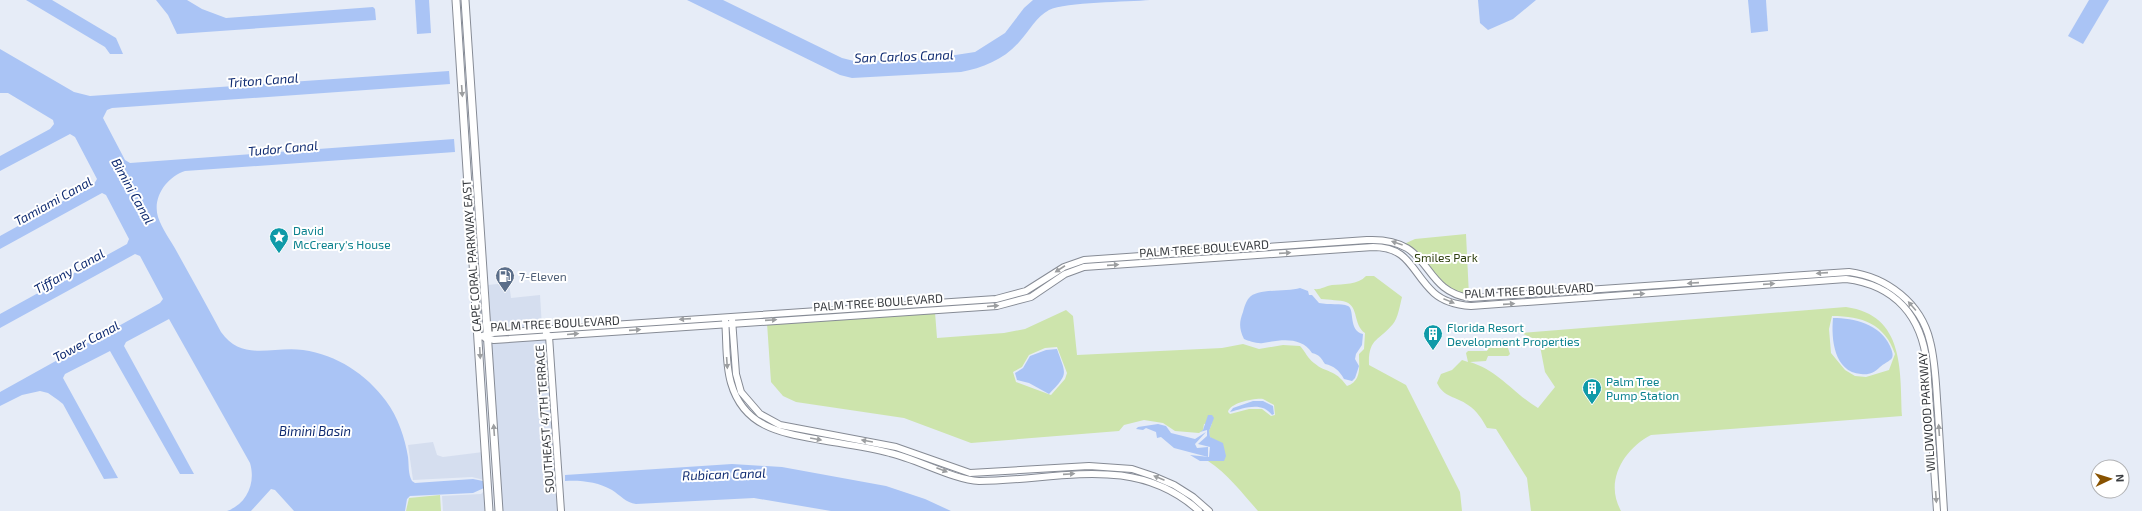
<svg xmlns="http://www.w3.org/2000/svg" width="2142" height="511" viewBox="0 0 2142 511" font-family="'Exo 2',sans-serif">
<rect width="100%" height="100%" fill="#e6ecf7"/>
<g fill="#d5deef">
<polygon points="509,283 511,298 540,295 542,327 490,332 487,285"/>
<polygon points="547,338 558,511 501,511 490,341"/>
<polygon points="433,442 437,455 443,457 483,452 484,480 472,477 413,480 408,445"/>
<polygon points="485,490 487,511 443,511 442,496 481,494"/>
</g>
<g fill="#cde4ac" fill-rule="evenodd">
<path d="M1466,234L1469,296C1457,292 1444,288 1436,278C1426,265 1420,250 1404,244L1415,239Z"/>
<path d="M1366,276H1374L1402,297C1400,305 1398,318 1393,324C1379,341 1368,338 1369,365L1406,385L1460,492L1462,511H1258C1242,493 1228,474 1208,461H1224L1214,440L1210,437L1209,431L1212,423L1204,424L1203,430L1199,433L1175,431L1163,423L1144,420L1124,425L1119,431L971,443L904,418L796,402L783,396L771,382L767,323L935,312L937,338L1004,333L1025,329L1066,310L1073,316L1077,355L1222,348L1243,344L1259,349L1283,345L1300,346C1305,351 1308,359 1314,363C1327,374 1334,368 1347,386C1362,381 1359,366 1359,354L1364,349L1365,333C1353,325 1359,307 1346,302C1340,300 1329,300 1321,299L1314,289C1321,290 1325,286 1332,285C1343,284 1358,285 1366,276ZM1057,347L1067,373L1065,379L1051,395L1016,382L1013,372L1022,367L1029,355L1045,348ZM1263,399L1274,405L1275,415L1271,416L1262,409H1249L1230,414L1228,412C1230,403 1254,398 1263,399Z"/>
<path d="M1846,307C1905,315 1900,371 1902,416L1651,435C1624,449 1604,481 1621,511H1531L1527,478L1496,429L1487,428C1482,419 1477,411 1468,405C1456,396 1444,398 1437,383L1441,374L1452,370L1462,360L1468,362L1466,353L1468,351H1487L1489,346L1507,345L1510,354L1508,356H1488L1486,361L1470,362C1499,371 1513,393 1538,408L1555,387L1545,372L1539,341L1521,333ZM1832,316C1862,316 1885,324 1895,354L1889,370L1866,377L1855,376L1845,370L1831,353L1829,329Z"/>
<polygon points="440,495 441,511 406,511 409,498"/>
</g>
<g fill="#aac4f5">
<polygon points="26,0 52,0 116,38 123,54 110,54 105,47"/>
<polygon points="156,0 187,0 202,9 226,18 373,7 375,9 376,20 177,34 168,15"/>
<polygon points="415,0 429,0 431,33 417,34"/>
<path d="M687,0H723L842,58L858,62L949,56L975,52L1005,33L1024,8L1033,0H1150C1128,2 1066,2 1049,10C1036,17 1030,30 1020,41C1005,59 983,68 961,72L852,78L840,75Z"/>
<polygon points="1478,0 1536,0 1513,19 1488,30 1480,23"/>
<polygon points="1748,0 1766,0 1768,31 1751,33"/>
<polygon points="2089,0 2109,0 2083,44 2068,36"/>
<path d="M0,49L74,92L90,96L449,71L450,84L112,108L107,110L103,118L125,160L130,163L454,139L455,152L185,171C167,177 152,197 158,217C162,229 171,241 177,252C192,279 207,306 221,332C242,362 272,346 303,350C337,355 366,374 386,401C398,417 405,438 408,457C409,465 408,474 412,481L415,483L473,479L483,481L484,488L473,493L410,496L407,499L405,511H294L275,490L271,489L251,511H227C247,504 256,483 250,463L169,319L126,342L124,346L194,474H180L110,351L65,374L63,378L118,478L104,479L63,404L58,400L48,393L40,391L22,395L0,406V392L160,303L163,299L140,256L135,254L0,328V314L127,244L129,239L106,195L102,193L0,249V236L94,184L97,179L75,137L70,134L0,171V156L50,129L54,124L53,120L8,93H0Z"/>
<path d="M1300,288L1308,291L1309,295H1312L1319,303C1329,305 1341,303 1348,306C1355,309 1348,331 1363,334L1362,345L1356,354L1355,359L1359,366L1355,378L1352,381L1344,379C1339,370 1334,366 1325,364C1321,358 1320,355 1312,353C1301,336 1280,340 1263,343C1257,344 1249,341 1244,339C1239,329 1239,322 1243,312C1244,308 1246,301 1249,298C1257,288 1287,292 1300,288Z"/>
<path d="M1833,318C1854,318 1880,324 1890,346C1891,349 1894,354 1892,358C1890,361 1883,364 1880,367C1874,373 1869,375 1861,374C1834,372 1831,339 1833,318Z"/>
<path d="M1057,349C1066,375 1069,373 1049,394L1029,383L1017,380L1015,373L1023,368L1030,356L1046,350Z"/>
<path d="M1253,401H1263L1273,406L1274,414L1272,415C1262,401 1244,408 1230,412L1233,408Z"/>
<polygon points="1208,415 1212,415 1214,418 1209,431 1210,437 1223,443 1226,456 1224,461 1200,461 1190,455 1209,457 1210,447 1198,444 1207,436 1207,430 1200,432 1203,430"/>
<polygon points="1158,424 1166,426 1171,433 1195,439 1206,432 1195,444 1197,448 1208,447 1208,457 1174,448 1161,437 1157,438 1156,432 1146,428 1143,430 1136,429 1138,427"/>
<path d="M732,464L782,467L886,486L925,499L951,511H831L754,498L636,504C626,503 620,495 612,490C598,482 581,480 565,481V475Z"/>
</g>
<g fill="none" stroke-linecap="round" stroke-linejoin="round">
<g stroke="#868b95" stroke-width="8">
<g id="secondary">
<polyline points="732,319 736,374 741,392 760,414 780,425 896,447 970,473 1089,466 1132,469 1153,476 1174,485 1193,497 1209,511"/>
<path d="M725,320C727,340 725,363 731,383C744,428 782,433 821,440C844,444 867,447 890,453C917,459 954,480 979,481C1056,481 1134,452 1199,511"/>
<polyline points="546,333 549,336 561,511"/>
<path d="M479,337L493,333L996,299L1026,291L1064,267L1084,260L1367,240C1435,237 1418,290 1470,298L1849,272C1887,277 1921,303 1930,341C1936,364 1936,389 1938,413C1940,446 1942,478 1944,511"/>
<path d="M485,338L494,340L997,306L1031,297L1065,274L1084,267L1373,247C1410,247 1411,272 1434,293C1444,302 1457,305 1471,306L1846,279C1895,285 1922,316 1927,365L1937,511"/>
</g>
</g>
<g stroke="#868b95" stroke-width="9">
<g id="primary">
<polyline points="456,0 489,511"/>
<polyline points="465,0 499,511"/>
</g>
</g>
<use href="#secondary" stroke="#fff" stroke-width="6"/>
<use href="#primary" stroke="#fff" stroke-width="7"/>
</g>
<defs><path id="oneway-solid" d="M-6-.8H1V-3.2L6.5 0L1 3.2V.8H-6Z"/></defs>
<g fill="#9c9ea0">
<use href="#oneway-solid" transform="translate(462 91) rotate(86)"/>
<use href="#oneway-solid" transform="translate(1397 243) rotate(-161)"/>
<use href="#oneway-solid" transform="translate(1285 253) rotate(-4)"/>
<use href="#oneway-solid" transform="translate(1113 265) rotate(-4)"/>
<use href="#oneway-solid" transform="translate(1060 269) rotate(147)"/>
<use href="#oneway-solid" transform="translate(1822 273) rotate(176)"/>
<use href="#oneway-solid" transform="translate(1693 283) rotate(176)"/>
<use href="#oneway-solid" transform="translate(1769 284) rotate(-4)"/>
<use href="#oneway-solid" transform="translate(1639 294) rotate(-4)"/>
<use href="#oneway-solid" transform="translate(1449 301) rotate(22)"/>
<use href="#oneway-solid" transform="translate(1509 304) rotate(-4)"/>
<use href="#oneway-solid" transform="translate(993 306) rotate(-5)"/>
<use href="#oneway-solid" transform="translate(1912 306) rotate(-131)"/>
<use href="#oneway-solid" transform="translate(685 319) rotate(176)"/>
<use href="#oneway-solid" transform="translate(771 320) rotate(-4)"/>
<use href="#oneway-solid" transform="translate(635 330) rotate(-4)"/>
<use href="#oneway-solid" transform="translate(573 334) rotate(-5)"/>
<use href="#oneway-solid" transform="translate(480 353) rotate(87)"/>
<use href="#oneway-solid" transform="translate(727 363) rotate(86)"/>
<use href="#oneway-solid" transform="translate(494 430) rotate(-94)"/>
<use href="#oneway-solid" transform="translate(1939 430) rotate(-94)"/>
<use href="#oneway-solid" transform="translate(816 439) rotate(10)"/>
<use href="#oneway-solid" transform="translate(867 441) rotate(-170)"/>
<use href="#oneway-solid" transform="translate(942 470) rotate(21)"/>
<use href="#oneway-solid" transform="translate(1069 474) rotate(-4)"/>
<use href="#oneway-solid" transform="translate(1159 478) rotate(-157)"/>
<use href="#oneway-solid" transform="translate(1936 497) rotate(86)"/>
</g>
<defs>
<g id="sight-pin" transform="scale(1)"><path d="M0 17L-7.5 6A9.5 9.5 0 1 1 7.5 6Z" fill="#0f9aa8" stroke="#fff"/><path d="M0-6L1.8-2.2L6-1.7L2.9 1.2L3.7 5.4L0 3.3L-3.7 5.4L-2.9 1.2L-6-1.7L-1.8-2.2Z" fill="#fff"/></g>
<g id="fuel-pin" transform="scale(1)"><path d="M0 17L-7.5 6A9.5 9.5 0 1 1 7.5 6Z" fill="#5c6f8a" stroke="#fff"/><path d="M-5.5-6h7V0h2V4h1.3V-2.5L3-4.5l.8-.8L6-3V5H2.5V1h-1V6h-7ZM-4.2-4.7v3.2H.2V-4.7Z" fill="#fff"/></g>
<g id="building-pin" transform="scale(1)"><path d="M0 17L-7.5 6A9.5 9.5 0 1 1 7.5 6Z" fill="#0f9aa8" stroke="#fff"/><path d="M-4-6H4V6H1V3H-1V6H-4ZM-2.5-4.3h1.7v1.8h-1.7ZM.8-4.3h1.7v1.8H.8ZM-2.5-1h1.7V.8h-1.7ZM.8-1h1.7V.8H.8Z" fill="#fff"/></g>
</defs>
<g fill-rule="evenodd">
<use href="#sight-pin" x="279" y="237"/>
<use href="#fuel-pin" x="505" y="276"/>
<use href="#building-pin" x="1433" y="334"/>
<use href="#building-pin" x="1592" y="388"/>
</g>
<g text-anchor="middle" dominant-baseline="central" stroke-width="4" stroke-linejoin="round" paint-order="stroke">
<g font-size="12" fill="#0d838f" stroke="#fff" text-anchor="start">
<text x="293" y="230">David<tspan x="293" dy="14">McCreary's House</tspan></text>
<text x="1447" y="327">Florida Resort<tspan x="1447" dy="14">Development Properties</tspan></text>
<text x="1606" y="381">Palm Tree<tspan x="1606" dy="14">Pump Station</tspan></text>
</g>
<g font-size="12" fill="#393c40" stroke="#fff">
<text transform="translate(1204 248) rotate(-4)">PALM TREE BOULEVARD</text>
<text transform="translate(471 256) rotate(-94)">CAPE CORAL PARKWAY EAST</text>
<text transform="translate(1529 290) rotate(-3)">PALM TREE BOULEVARD</text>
<text transform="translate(878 302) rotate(-4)">PALM TREE BOULEVARD</text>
<text transform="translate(555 323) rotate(-3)">PALM TREE BOULEVARD</text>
<text transform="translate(1926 412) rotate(-94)">WILDWOOD PARKWAY</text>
<text transform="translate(544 419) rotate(-94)">SOUTHEAST 47TH TERRACE</text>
</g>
<g font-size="12" fill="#2f400f" stroke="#fff">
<text x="1446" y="257">Smiles Park</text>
</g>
<g font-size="12" fill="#4e5e75" stroke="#fff" text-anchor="start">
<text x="519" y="276">7-Eleven</text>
</g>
<g font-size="13" font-style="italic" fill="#0f2b71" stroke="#fff">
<text transform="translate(904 56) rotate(-2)">San Carlos Canal</text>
<text transform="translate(263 80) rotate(-4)">Triton Canal</text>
<text transform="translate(283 148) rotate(-5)">Tudor Canal</text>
<text transform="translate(133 191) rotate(61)">Bimini Canal</text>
<text transform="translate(53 201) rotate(-29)">Tamiami Canal</text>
<text transform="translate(69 271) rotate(-29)">Tiffany Canal</text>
<text transform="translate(86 341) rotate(-28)">Tower Canal</text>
<text x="315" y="431">Bimini Basin</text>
<text transform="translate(724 474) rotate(-2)">Rubican Canal</text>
</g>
</g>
<g transform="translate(2110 479) rotate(86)"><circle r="19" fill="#ffffff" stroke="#b0b1b3"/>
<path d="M0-3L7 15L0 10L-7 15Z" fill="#885200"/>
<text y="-6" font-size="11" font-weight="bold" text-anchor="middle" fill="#393c40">N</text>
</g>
</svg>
